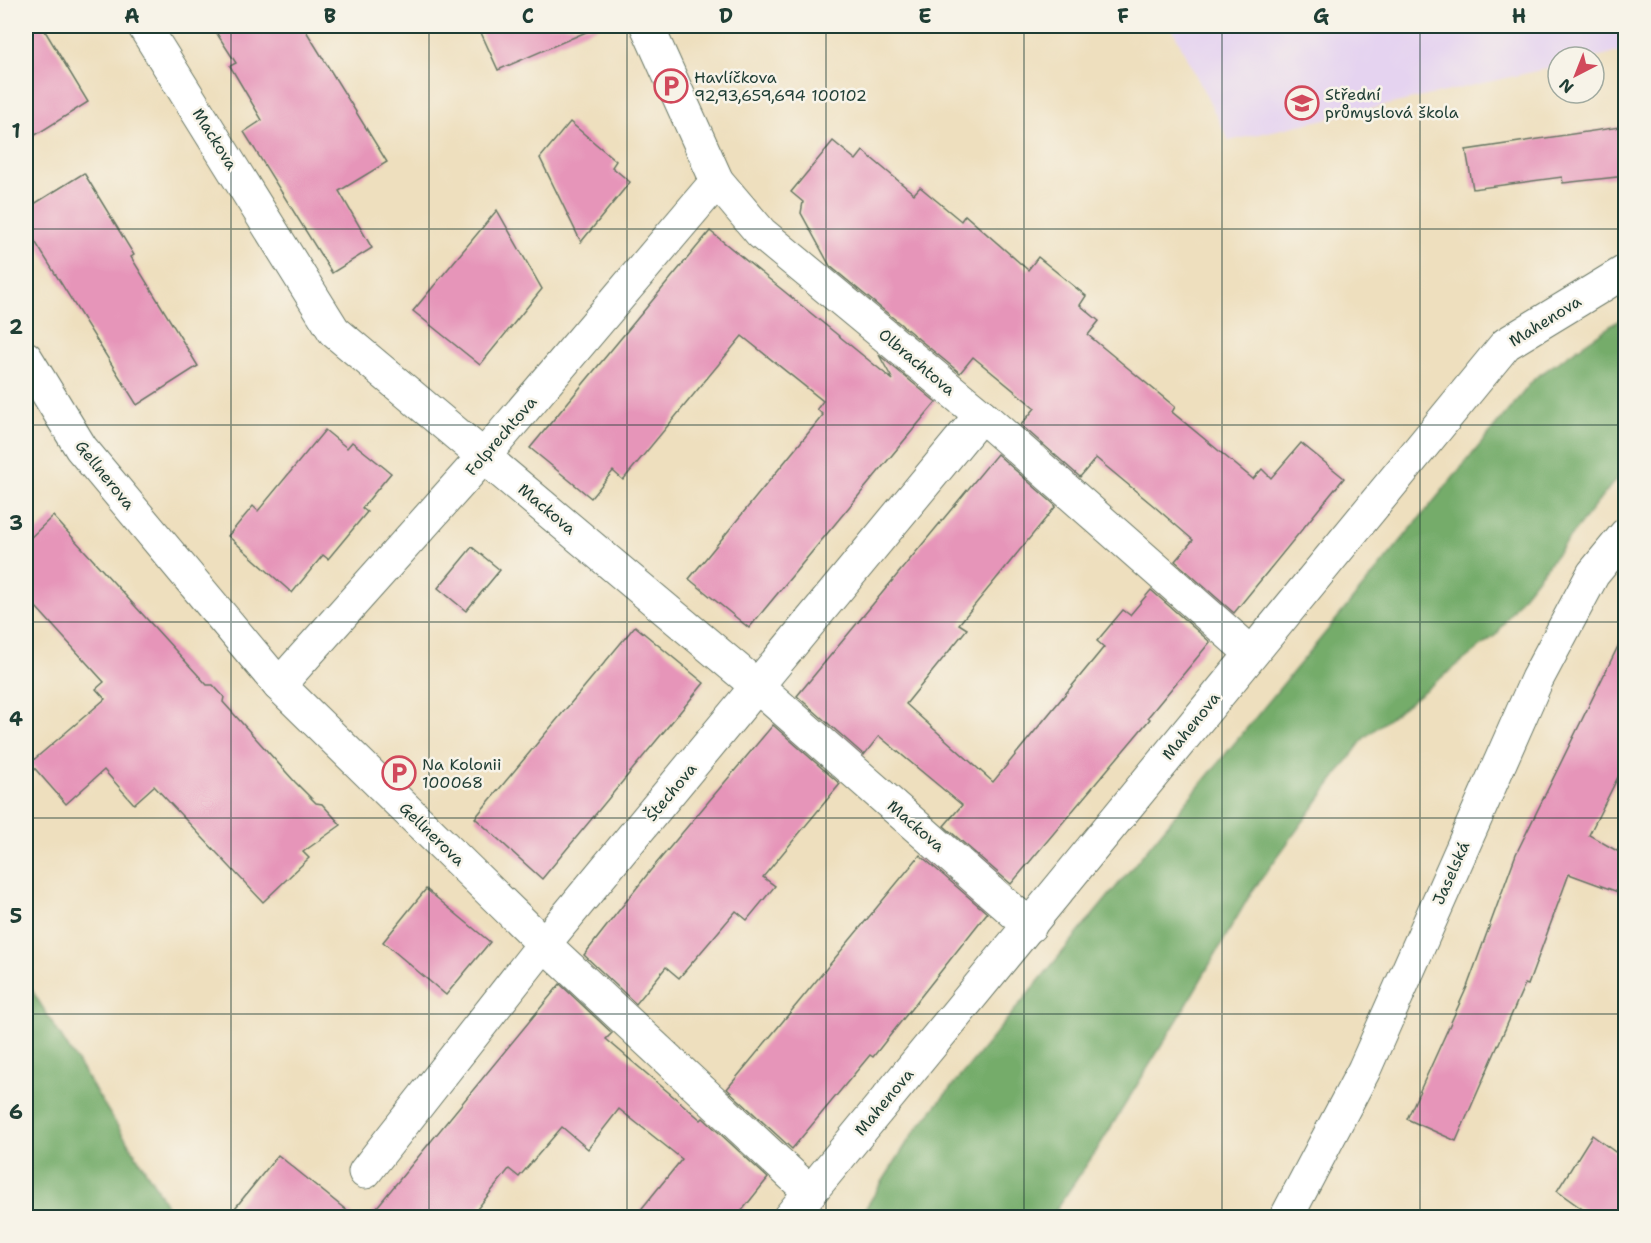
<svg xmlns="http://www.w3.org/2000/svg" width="1651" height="1243" viewBox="0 0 1651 1243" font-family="'Shantell Sans',sans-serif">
<rect width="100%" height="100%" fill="#f7f3e8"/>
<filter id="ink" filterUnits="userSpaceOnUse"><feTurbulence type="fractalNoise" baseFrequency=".0167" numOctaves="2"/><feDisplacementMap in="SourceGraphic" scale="12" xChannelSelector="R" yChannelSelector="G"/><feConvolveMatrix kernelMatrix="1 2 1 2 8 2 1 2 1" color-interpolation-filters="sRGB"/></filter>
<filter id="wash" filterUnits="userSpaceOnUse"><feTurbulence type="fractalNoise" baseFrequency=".008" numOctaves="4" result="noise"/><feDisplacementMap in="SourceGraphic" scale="24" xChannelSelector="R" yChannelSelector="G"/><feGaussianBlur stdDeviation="1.35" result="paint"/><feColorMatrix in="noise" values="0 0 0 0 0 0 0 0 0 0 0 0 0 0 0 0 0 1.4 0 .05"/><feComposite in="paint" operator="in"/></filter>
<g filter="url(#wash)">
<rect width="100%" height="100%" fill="#eedfbe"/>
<polygon fill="#e5d3f0" points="1171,26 1625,26 1625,50 1594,58 1558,57 1558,66 1229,141"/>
<g fill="#74ac6a" stroke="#4a744f" stroke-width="1.5">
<polygon points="1625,316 1625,468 1515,606 1497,634 1364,738 1251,893 1178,1019 1098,1148 1051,1217 860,1217 912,1135 1535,378"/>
<polygon points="26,981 156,1187 172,1217 26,1217"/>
</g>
<g id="blocks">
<g fill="#e695b9">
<polygon points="26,26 42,26 88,102 26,141"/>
<polygon points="212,26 303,26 387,162 339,191 372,248 332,273 244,132 262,120 230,66 236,63"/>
<polygon points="478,26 600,26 498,70"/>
<polygon points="570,122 616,161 612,167 630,182 581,242 540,158"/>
<polygon points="1626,126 1626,176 1563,183 1562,177 1473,189 1466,150"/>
<polygon points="833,141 856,160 863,151 914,194 920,187 961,221 965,215 1028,270 1038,257 1086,296 1080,305 1099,321 1088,335 1175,407 1172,412 1253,479 1262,469 1271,478 1301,443 1344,478 1234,613 1175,561 1193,540 1155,507 1096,458 1080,477 1021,425 1035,408 973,357 960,373 830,266 801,213 803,202 791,192"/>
<polygon points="84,173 134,255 131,257 198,366 137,405 26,227 26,209"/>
<polygon points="497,210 542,289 480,365 413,311"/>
<polygon points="710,231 893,380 879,355 936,402 749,628 689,579 823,415 817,409 823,401 742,336 623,480 613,471 591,498 530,448"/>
<polygon points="325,430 347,448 352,442 391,473 362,508 367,512 328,559 323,555 292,593 228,536 253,506 258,511"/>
<polygon points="997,454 1056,506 959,624 967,629 906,704 993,782 1104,647 1097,641 1123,610 1130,615 1151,590 1210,642 1148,717 1150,719 1011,884 944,826 962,805 879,736 864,755 797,696"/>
<polygon points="53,516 207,685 213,685 224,697 223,702 295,782 316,803 322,804 341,825 303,852 309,858 263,902 154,786 134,804 104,770 66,804 30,763 105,699 96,689 104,682 26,596 26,542"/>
<polygon points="472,547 500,570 466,611 438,588"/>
<polygon points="635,626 704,683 542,879 475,818"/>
<polygon points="1626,630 1626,761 1589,835 1626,856 1626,895 1569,874 1528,985 1525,984 1456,1141 1407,1119 1467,987 1516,854"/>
<polygon points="773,725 840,784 763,877 775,886 747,920 736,911 679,978 666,967 636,1004 584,955 650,871"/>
<polygon points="920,855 987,913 873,1057 870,1055 792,1149 727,1089"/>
<polygon points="426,889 490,942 446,995 383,942"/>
<polygon points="560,984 612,1033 606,1039 701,1120 703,1118 768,1178 736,1218 634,1218 682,1159 619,1109 588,1149 562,1127 519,1177 509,1169 470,1218 368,1218"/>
<polygon points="1592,1135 1626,1160 1626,1218 1595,1218 1557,1191"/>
<polygon points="278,1155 356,1218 227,1218"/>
</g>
</g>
</g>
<g filter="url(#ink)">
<use href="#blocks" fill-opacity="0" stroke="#677664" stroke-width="1.5"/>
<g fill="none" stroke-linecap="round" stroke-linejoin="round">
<g stroke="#677664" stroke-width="35">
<g id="street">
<polyline points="144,26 334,331 758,687 1030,926"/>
<polyline points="647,26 717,181 761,233 981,415 1250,652"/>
<polyline points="26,358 81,448 279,685 544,944 810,1192"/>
<polyline points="279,685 484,456 717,181"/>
<polyline points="365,1172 544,944 981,415"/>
<polyline points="789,1218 1506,344 1626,271"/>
</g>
</g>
<g stroke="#677664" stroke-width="35">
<polyline id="secondary" points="1286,1218 1364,1070 1537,679 1593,574 1626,534"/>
</g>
<use href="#street" stroke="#fff" stroke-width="33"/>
<use href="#secondary" stroke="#fff" stroke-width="33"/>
</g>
</g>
<path fill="none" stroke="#1f3d34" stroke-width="1.5" stroke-opacity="0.55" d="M231,26V1218M429,26V1218M627,26V1218M826,26V1218M1024,26V1218M1222,26V1218M1420,26V1218M26,229H1626M26,425H1626M26,622H1626M26,818H1626M26,1014H1626"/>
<defs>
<g id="parking-ring" transform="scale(1.725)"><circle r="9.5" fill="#f7f3e8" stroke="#d1495b" stroke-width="1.5"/><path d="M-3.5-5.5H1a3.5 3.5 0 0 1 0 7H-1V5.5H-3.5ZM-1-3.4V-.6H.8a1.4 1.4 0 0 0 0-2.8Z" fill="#d1495b"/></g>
<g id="school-ring" transform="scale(1.725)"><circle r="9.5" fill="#f7f3e8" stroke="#d1495b" stroke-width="1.5"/><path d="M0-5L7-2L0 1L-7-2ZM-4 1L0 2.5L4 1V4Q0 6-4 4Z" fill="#d1495b"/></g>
</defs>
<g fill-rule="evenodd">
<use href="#parking-ring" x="671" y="86"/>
<use href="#school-ring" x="1302" y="103"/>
<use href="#parking-ring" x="399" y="773"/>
</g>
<g text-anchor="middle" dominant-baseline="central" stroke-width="5" stroke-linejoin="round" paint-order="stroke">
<g font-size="16" fill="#1f3d34" stroke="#f7f3e8" text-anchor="start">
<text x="694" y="77">Havlíčkova<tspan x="694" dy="18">92,93,659,694 100102</tspan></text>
<text x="1325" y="94">Střední<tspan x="1325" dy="18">průmyslová škola</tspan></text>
<text x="422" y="764">Na Kolonii<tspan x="422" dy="18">100068</tspan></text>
</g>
<g font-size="16" fill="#1f3d34" stroke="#f7f3e8">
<text transform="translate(215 139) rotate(58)">Mackova</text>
<text transform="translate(1545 321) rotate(-32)">Mahenova</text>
<text transform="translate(917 362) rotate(40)">Olbrachtova</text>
<text transform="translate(501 436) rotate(-49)">Folprechtova</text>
<text transform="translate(105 475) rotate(51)">Gellnerova</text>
<text transform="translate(547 509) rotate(40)">Mackova</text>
<text transform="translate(1191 726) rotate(-51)">Mahenova</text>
<text transform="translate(671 792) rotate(-50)">Štechova</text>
<text transform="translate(916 826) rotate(41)">Mackova</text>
<text transform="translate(432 834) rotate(44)">Gellnerova</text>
<text transform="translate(1451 873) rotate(-66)">Jaselská</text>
<text transform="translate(884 1102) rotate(-50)">Mahenova</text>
</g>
</g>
<rect width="1651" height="1243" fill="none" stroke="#f7f3e8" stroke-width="66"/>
<g transform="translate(1576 75) rotate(222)"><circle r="28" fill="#f7f3e8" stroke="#a1aaa0" stroke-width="1.5"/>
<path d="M0-4.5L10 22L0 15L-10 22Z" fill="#d1495b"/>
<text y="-9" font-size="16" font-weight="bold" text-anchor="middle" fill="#1f3d34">N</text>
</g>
<rect x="33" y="33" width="1585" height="1177" fill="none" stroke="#1f3d34" stroke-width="2"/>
<g font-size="20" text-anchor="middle" font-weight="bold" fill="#1f3d34">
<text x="132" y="23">A</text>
<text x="330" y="23">B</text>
<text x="528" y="23">C</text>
<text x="726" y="23">D</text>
<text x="925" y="23">E</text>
<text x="1123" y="23">F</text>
<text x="1321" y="23">G</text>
<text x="1519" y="23">H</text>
<text x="16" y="138">1</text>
<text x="16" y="334">2</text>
<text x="16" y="530">3</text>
<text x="16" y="726">4</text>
<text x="16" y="923">5</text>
<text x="16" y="1119">6</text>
</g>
</svg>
